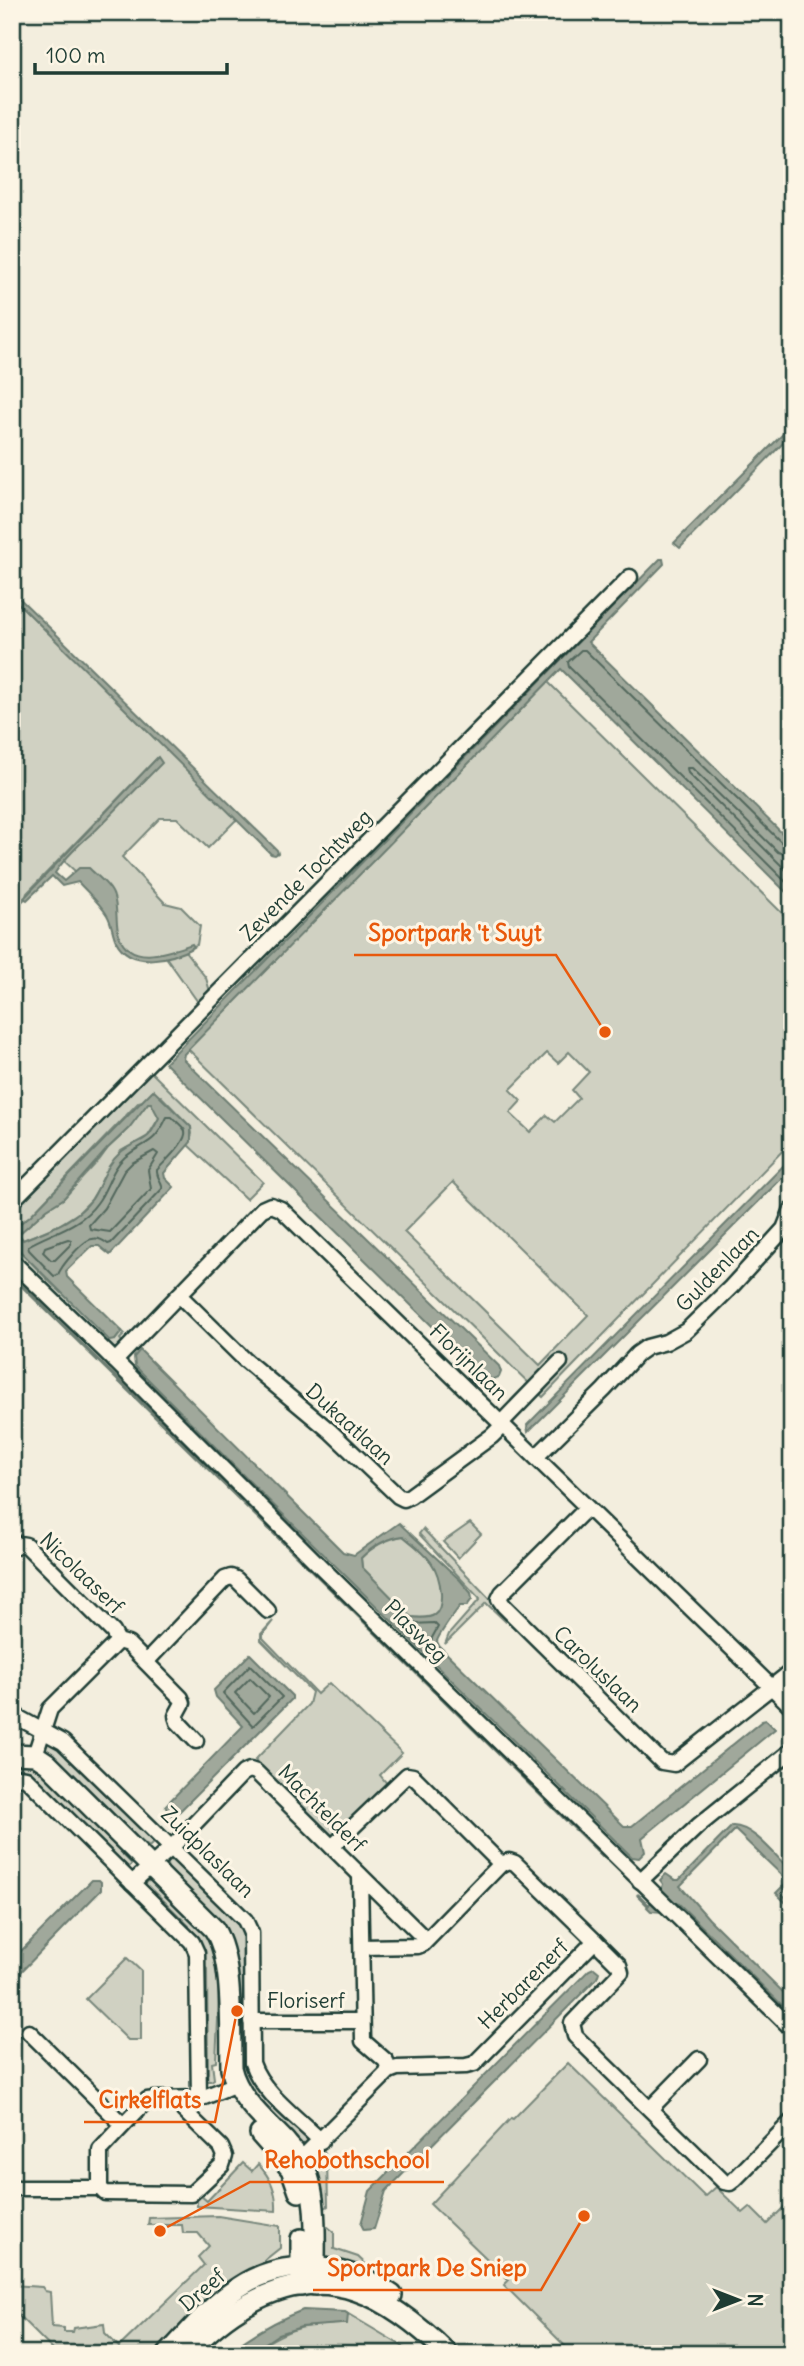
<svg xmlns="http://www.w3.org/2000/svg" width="804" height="2366" viewBox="0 0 804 2366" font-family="Delius,sans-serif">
<rect width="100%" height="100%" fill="#f3eede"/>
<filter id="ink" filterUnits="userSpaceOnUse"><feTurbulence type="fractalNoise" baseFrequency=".0143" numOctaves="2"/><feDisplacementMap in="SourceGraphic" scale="14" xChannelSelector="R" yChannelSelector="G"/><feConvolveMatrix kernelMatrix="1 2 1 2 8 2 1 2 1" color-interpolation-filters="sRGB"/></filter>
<g filter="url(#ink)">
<g fill="#d0d1c2" stroke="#78877b" stroke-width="2" fill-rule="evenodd">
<polygon points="12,597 239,817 208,848 177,818 160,818 122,857 165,903 181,907 200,926 197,945 149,959 136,955 118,940 106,900 62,859 158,757 27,893 25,899 18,905 12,899"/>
<path d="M548,682L792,923V1141L543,1397L188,1049ZM569,1052L589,1072L572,1090L579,1098L555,1122L547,1115L530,1132L510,1113L521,1101L510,1090L547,1053L558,1063ZM453,1182L588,1315L540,1365L404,1232Z"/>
<polygon points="185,951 206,978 211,995 200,1005 166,957"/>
<polygon points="148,1069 263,1182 246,1199 188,1145 192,1134 191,1127 161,1096 139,1102 30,1216 19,1224 12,1224 12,1208"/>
<polygon points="148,1103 151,1103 155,1107 159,1118 148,1136 121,1151 91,1200 78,1213 59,1225 23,1240 18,1234 47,1209 63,1199 100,1159 108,1148 120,1137"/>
<polygon points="12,1243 51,1283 115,1340 122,1331 125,1334 120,1339 123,1343 119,1348 112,1348 107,1345 12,1252"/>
<polygon points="470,1523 481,1534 458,1558 443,1542"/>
<polygon points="423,1529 508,1618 505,1621 486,1603 445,1644 449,1634 480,1599 419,1534"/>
<path d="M403,1536C413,1544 424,1552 431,1562C439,1572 449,1603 437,1613C430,1619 419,1618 411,1617L362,1568L361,1558C373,1546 386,1539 403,1536Z"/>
<polygon points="273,1621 263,1634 263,1638 317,1694 329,1683 402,1753 380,1775 388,1785 334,1839 255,1760 309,1704 312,1692 261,1640 261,1634"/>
<polygon points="50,1740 66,1750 66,1757 123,1812 130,1813 157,1839 149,1847 138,1838 135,1840 43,1750 45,1742"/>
<polygon points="12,1760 26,1762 44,1771 126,1851 123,1855 132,1864 126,1870 12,1774"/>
<polygon points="171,1856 245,1926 248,2007 237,2007 231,1942 227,1933 169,1872 166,1861"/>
<path d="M151,1879C166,1894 186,1907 199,1924C227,1959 217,2019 216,2062L212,2063L214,2079L211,2081H204V2078L208,2073L207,1969C197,1962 189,1939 189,1926L155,1892L147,1891L145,1884Z"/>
<polygon points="127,1958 141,1971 141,2040 128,2040 86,1999"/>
<polygon points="241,2011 248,2011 249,2069 310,2138 304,2147 300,2148 252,2102 239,2066 237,2026 241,2025"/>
<polygon points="568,2063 705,2197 716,2187 743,2213 750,2207 767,2224 792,2199 792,2354 573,2354 504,2285 509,2280 430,2204 511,2118 513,2119"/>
<polygon points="321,2146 327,2158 328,2206 321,2211 311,2162 314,2154"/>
<path d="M243,2163L252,2171L258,2164C271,2178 277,2192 276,2211L197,2206V2197L200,2195L207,2201Z"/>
<polygon points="218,2216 280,2226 280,2248 265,2260 265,2268 162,2354 57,2354 12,2309 12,2285 42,2287 45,2291 50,2292 52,2327 64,2328 64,2332 73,2332 74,2328 104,2324 105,2333 119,2347 204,2265 198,2257 209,2246 198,2233 183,2233 182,2225 148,2225 149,2218"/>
<polygon points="319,2227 328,2227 334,2232 334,2249 358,2257 391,2288 330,2260 324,2254"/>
<path d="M345,2312L402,2346L410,2354H249C284,2331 298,2324 341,2324L348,2314Z"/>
</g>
<g fill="#a0a89b" stroke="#6c7d72" stroke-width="2" fill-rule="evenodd">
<polygon points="792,425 792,434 680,548 674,543"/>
<polygon points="660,559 663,559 664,564 588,642 792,843 792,898 561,669 184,1054 183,1059 499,1366 501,1372 499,1377 490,1380 486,1379 165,1063"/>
<polygon points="12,591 277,850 278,853 275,855 271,854 12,597"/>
<path d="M158,757L162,763L96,830C84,839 63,860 55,873L64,881L79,868H89C97,876 111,886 114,897C118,909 115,923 119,935C130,968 171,951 192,944L194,947C172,959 131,970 116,941C112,933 112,923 107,915C100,903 88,893 78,882L62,886L52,876L27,900L24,898Z"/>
<path d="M153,1090L191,1127V1142L164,1173L165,1178L174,1187L110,1255L99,1246H92L66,1271L67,1277L122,1331L115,1340L110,1341L12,1243V1224H19L30,1216ZM148,1103H151L159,1118C156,1123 153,1131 148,1136C140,1143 128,1145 120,1153C106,1165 102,1183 92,1199C76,1221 47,1230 23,1240L19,1234L47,1209L63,1199L108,1148L129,1128Z"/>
<polygon points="792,1157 792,1168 528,1432 527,1425"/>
<path d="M140,1350L343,1552L354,1555L399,1523L460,1580L471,1593L472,1599L467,1606H460C456,1611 438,1636 437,1641C437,1643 439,1644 439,1646L624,1826H632L762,1721L766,1720L775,1729L642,1838L645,1852L639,1858L632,1857L247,1479L135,1366L134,1357ZM403,1536C413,1544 424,1552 431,1562C438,1572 440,1581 441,1593C442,1616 433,1620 411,1617L362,1567L361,1558C373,1546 386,1538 403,1536Z"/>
<polygon points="250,1654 292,1696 292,1699 180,1811 174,1815 170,1815 165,1806 243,1726 216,1697 214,1690"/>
<path d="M732,1826C753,1825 777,1858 792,1872V1883L782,1894L792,1903V1909L776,1893L788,1881L735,1830L680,1886L709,1919L792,2001V2015L679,1904L675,1903L663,1912L651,1911L647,1907C653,1898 660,1898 663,1884L660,1880L666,1874L675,1880H679Z"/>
<polygon points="92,1880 99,1880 101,1882 101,1890 12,1981 12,1960"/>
<polygon points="594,1968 599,1972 597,1978 386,2191 374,2229 364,2230 361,2224 370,2191 589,1970"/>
<path d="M303,2310L345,2312L348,2314L347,2324H341L301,2327L279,2334L249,2354H226C251,2335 274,2321 303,2310Z"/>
</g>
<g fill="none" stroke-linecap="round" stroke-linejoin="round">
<g stroke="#53685d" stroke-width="2">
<polyline points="792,847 784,845 585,650 581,650 568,662 569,667 792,888"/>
<polyline points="792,856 778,852 692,768 687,768 688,773 792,876"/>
<path d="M167,1117H172C175,1121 183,1126 185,1131C188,1141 164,1162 157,1170C156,1178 164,1183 162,1189L111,1243L108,1244C103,1240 98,1237 92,1239C83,1240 61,1266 58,1275L54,1276L29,1250L28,1246C52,1232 80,1227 97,1203C108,1189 111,1169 125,1157C146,1140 153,1147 167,1117Z"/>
<polygon points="154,1151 158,1154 148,1170 151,1189 110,1232 90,1229 89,1225 104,1208 124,1171 132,1163"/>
<polygon points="68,1239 71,1240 71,1244 55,1260 51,1260 43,1252 45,1247"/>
<polygon points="434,1623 438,1627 428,1645 409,1629 412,1624"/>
<polygon points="250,1665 282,1697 253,1726 223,1693"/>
<polygon points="250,1678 269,1697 254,1713 235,1693"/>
</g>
<g stroke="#6c7d72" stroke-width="3.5">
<polyline points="12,1276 603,1856"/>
<polyline points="638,1895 648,1905"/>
</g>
<g stroke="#1f3d34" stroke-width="19">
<g id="street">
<polyline points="12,1201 630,577"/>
<polyline points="12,1261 105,1351 321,1567 792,2029"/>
<polyline points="179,1295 245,1360 330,1431 398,1496 404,1499 410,1496 492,1436 503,1425"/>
<polyline points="115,1361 262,1209 271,1205 281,1209 792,1707"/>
<polyline points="501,1423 560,1362"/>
<polyline points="536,1457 604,1390 637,1354 647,1347 666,1342 686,1331 731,1287 784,1229 792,1209"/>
<polyline points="587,1508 502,1593 499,1599 504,1606 662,1762 674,1764 792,1671"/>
<polyline points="12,1548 20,1544 26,1545 113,1632 118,1641 128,1644 181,1698 183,1703 176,1716 178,1722 196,1741"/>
<polyline points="146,1662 225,1579 231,1577 236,1579 268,1611"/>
<path d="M12,1711L19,1718L63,1742L245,1920L251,1933L252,2063C262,2093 299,2119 321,2141"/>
<polyline points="35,1755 50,1709 118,1641"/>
<polyline points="12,1781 17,1777 26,1778 192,1942 197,1953 199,2099"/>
<polyline points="360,1875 363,2041 386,2061 389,2071"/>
<polyline points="640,1881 698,1826 792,1750"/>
<polyline points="132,1883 171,1848 243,1773 250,1770 256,1772 426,1940"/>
<polyline points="595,1941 619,1965 621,1972 572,2023 575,2036 724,2182 730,2183 735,2179 792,2121"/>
<polyline points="362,1947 418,1946 423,1944 501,1864"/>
<polyline points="251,2021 362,2021"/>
<polyline points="29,2032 123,2125"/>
<polyline points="182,2099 183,2110 221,2147 225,2156 222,2165 191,2194 105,2193 100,2188 100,2150 147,2100 155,2099 202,2098 236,2084"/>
<polyline points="650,2109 699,2059"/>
<polyline points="296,2164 389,2071 397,2068 466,2066 474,2064 595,1941 515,1863 509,1861 501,1864 413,1776 407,1775 332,1847"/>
<polyline points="12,2188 100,2188"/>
</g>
</g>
<g stroke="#1f3d34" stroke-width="24">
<g id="secondary">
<path d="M12,1754L35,1755L47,1763L214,1929C234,1960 230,2030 231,2068C238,2098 264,2119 285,2141C290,2148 298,2154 302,2162C320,2194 314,2249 315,2285"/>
<polyline points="260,2134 291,2169 299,2192"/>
<polyline points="301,2286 301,2239"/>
<path d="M168,2354C190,2331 212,2304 239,2287C286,2256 348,2263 392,2295"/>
<path d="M184,2354C204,2336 224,2317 248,2304C328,2259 390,2297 448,2354"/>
</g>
</g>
<use href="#street" stroke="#fcf5e5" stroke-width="14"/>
<use href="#secondary" stroke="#fcf5e5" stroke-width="19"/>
</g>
</g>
<g text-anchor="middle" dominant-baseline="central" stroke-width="6" stroke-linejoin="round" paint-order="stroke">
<g font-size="21" fill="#1f3d34" stroke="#fcf5e5">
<text transform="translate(306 875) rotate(-45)">Zevende Tochtweg</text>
<text transform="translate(717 1269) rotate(-46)">Guldenlaan</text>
<text transform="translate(469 1362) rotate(44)">Florijnlaan</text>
<text transform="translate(350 1424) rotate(42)">Dukaatlaan</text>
<text transform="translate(82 1573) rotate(44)">Nicolaaserf</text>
<text transform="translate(416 1631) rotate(45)">Plasweg</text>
<text transform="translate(598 1669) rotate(44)">Caroluslaan</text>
<text transform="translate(322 1808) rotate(45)">Machtelderf</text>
<text transform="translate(208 1852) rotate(44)">Zuidplaslaan</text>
<text transform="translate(523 1984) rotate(-45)">Herbarenerf</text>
<text x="306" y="2000">Floriserf</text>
<text transform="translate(202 2290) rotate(-41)">Dreef</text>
</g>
</g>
<path fill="none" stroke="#e8590c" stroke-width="2.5" d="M605 1032L556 955H354M237 2011L215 2122H84M160 2231L250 2182H444M584 2216L541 2290H313"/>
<g fill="#e8590c" stroke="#fcf5e5" stroke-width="2.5">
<circle cx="605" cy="1032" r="7"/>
<circle cx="237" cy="2011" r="7"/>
<circle cx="160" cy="2231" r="7"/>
<circle cx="584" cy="2216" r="7"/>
</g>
<g font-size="23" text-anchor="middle" font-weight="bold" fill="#e8590c" stroke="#fcf5e5" stroke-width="6" stroke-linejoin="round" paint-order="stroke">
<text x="455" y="941">Sportpark 't Suyt</text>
<text x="150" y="2108">Cirkelflats</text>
<text x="347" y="2168">Rehobothschool</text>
<text x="427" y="2276">Sportpark De Sniep</text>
</g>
<rect width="804" height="2366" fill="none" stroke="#fcf5e5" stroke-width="42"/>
<rect x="21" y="21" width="762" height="2324" fill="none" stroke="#1f3d34" stroke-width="2.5" filter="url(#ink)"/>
<g transform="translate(738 2300) rotate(90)" stroke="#fcf5e5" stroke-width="5" paint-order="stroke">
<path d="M0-5L12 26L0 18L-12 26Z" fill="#1f3d34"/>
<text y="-10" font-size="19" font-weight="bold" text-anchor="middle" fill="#1f3d34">N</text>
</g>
<path d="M35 63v10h192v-10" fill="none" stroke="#1f3d34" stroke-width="3.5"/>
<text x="46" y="63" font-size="21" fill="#1f3d34" stroke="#fcf5e5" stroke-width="5" paint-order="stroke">100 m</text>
</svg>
